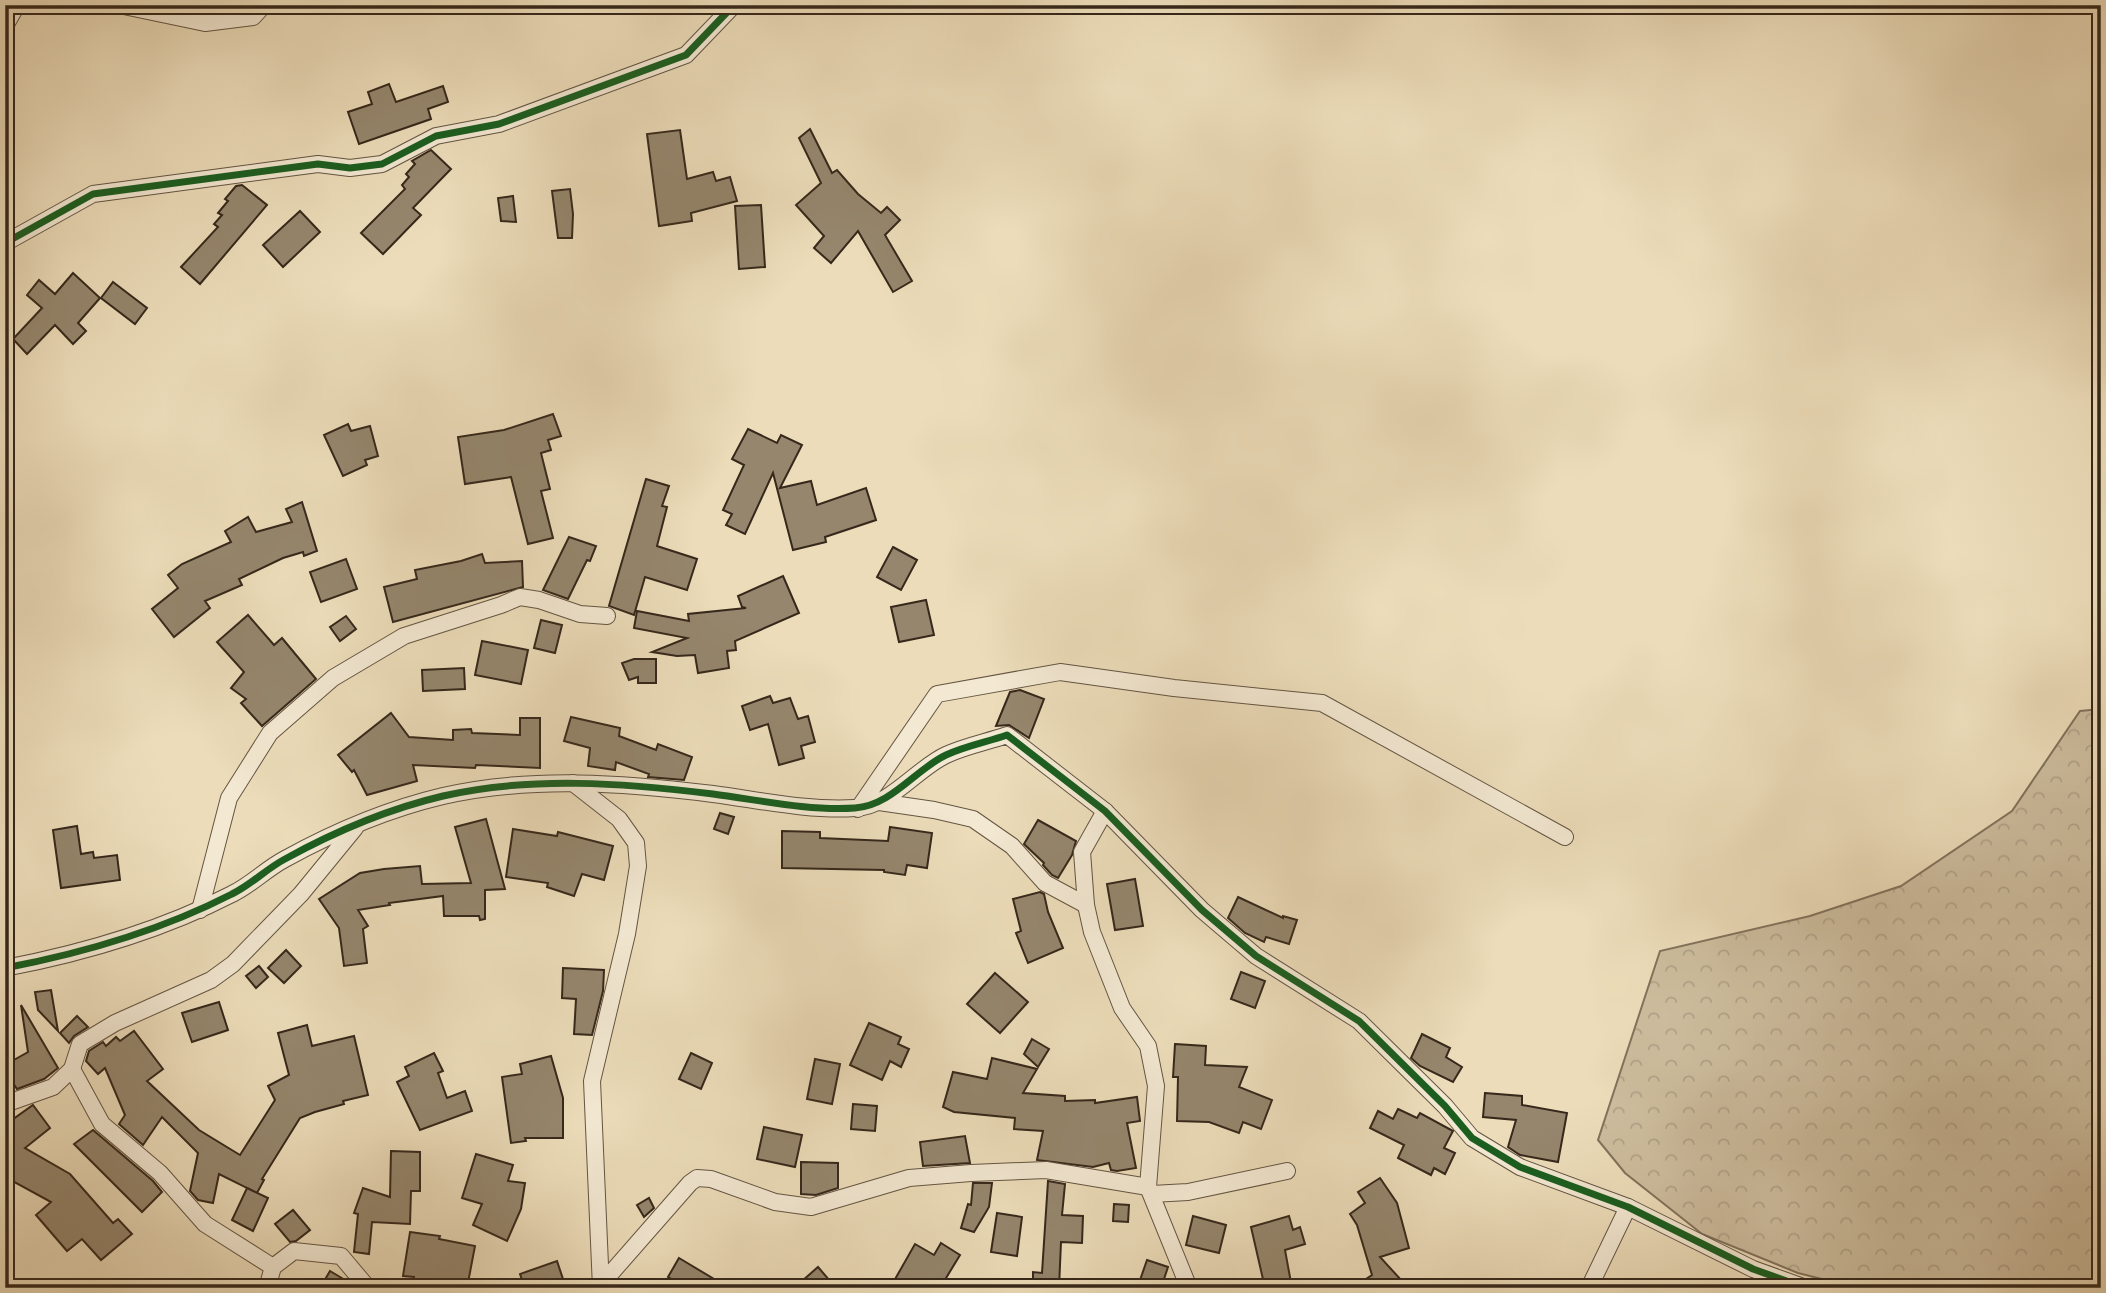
<svg xmlns="http://www.w3.org/2000/svg" width="2106" height="1293" viewBox="0 0 2106 1293" font-family="'EB Garamond',serif">
<defs>
<pattern id="forest-crowns" width="20" height="18" patternUnits="userSpaceOnUse" patternTransform="scale(1.75)"><rect width="20" height="18" fill="#cdbd9e"/><path d="M2 6a3 3 0 1 1 6 0M12 15a3 3 0 1 1 6 0" fill="none" stroke="#b1a288"/></pattern>
</defs>
<rect width="100%" height="100%" fill="#ecdcb9"/>
<filter id="stains"><feTurbulence type="fractalNoise" baseFrequency=".00286" numOctaves="4"/><feColorMatrix values="0 0 0 0 .2 0 0 0 0 .09 0 0 0 0 .02 0 0 0 .5 -.17"/></filter>
<radialGradient id="worn" r=".72"><stop offset=".6" stop-color="#630" stop-opacity="0"/><stop offset="1" stop-color="#630" stop-opacity=".3"/></radialGradient>
<polygon fill="url(#forest-crowns)" stroke="#82725c" stroke-width="2" points="2101,709 2101,1288 1857,1288 1798,1273 1702,1234 1625,1173 1598,1140 1660,951 1810,916 1901,886 2012,811 2080,711"/>
<g fill="#95866d" stroke="#36281b" stroke-width="2">
<polygon points="389,84 396,102 443,86 448,102 428,109 431,119 359,144 348,112 372,104 368,92"/>
<polygon points="810,129 832,173 837,170 858,194 881,213 887,207 900,220 885,235 912,281 893,292 858,231 831,263 814,248 824,236 796,205 821,183 799,138"/>
<polygon points="680,130 687,179 713,172 716,181 730,177 737,201 691,213 692,221 659,226 647,134"/>
<polygon points="431,150 451,169 413,208 421,215 383,254 361,233 405,189 402,185 409,177 406,174 415,164 412,161"/>
<polygon points="242,185 267,205 200,284 181,267 218,227 214,224 222,215 218,213 228,201 225,199 236,186"/>
<polygon points="570,189 573,214 572,238 558,238 552,191"/>
<polygon points="513,196 516,222 501,221 498,198"/>
<polygon points="761,205 765,267 739,269 735,206"/>
<polygon points="300,211 320,232 283,267 263,245"/>
<polygon points="73,273 100,298 78,323 86,331 73,344 55,325 27,354 13,339 42,308 27,295 39,280 55,294"/>
<polygon points="113,282 147,308 135,324 101,298"/>
<polygon points="553,414 561,436 548,440 551,450 541,453 550,489 541,491 553,538 528,544 511,477 465,484 458,437 504,430"/>
<polygon points="348,424 351,431 370,426 378,456 365,460 367,465 343,476 324,435"/>
<polygon points="748,429 777,443 781,435 802,445 780,488 811,481 817,505 866,488 876,520 825,537 826,542 793,550 773,473 745,534 726,525 732,514 723,510 744,465 732,459"/>
<polygon points="646,479 669,486 662,506 667,507 657,546 697,559 687,590 645,577 634,615 609,606"/>
<polygon points="302,502 317,551 304,556 303,552 283,558 239,579 242,585 205,601 210,608 174,637 152,609 178,588 168,575 182,564 231,542 225,531 248,517 256,532 292,522 286,509"/>
<polygon points="569,537 596,546 590,561 587,560 568,599 543,590"/>
<polygon points="893,547 917,560 901,590 877,577"/>
<polygon points="482,554 485,563 522,561 523,587 393,622 384,587 417,579 415,570 461,561"/>
<polygon points="346,559 357,589 321,602 310,572"/>
<polygon points="783,576 799,613 735,641 736,650 727,651 729,668 698,673 695,655 677,656 652,652 687,638 634,628 637,611 689,621 688,614 746,608 742,607 738,596"/>
<polygon points="926,600 934,635 899,642 891,607"/>
<polygon points="248,615 274,645 282,638 316,679 262,726 241,703 246,699 231,688 244,672 217,642"/>
<polygon points="346,616 356,629 340,641 330,627"/>
<polygon points="541,620 562,625 555,653 534,648"/>
<polygon points="482,641 528,650 521,684 475,675"/>
<polygon points="634,659 656,659 656,683 638,683 638,677 629,680 622,663"/>
<polygon points="464,668 465,689 423,691 422,670"/>
<polygon points="1020,690 1044,699 1029,738 1009,725 996,726 1010,692"/>
<polygon points="770,696 773,703 790,698 798,719 808,716 815,742 801,746 804,758 779,765 768,724 750,730 742,706"/>
<polygon points="391,713 409,737 453,740 453,730 471,729 472,733 520,735 520,718 540,718 540,768 476,765 475,768 413,765 417,781 367,795 354,770 352,772 338,755"/>
<polygon points="571,717 620,728 619,736 656,750 658,744 692,757 684,780 648,777 649,774 616,762 615,770 588,766 590,748 564,741"/>
<polygon points="720,813 734,817 728,834 714,829"/>
<polygon points="486,819 505,889 485,890 485,919 480,920 479,916 444,916 443,896 389,903 390,905 358,910 368,926 363,929 367,963 344,966 339,928 319,899 360,873 384,869 420,866 422,884 471,883 455,827"/>
<polygon points="1038,820 1076,841 1072,855 1058,878 1052,875 1043,865 1044,863 1024,844"/>
<polygon points="77,826 81,854 93,852 94,858 117,855 120,880 61,888 53,830"/>
<polygon points="890,827 932,833 927,868 907,865 905,875 884,872 884,870 782,868 782,831 820,832 820,838 888,841"/>
<polygon points="513,829 557,836 558,832 613,846 604,880 582,874 574,896 547,887 548,883 506,877"/>
<polygon points="1135,879 1143,926 1115,930 1107,884"/>
<polygon points="1040,892 1044,894 1048,912 1063,948 1028,963 1016,933 1021,931 1013,899"/>
<polygon points="1238,897 1283,918 1283,916 1297,920 1289,944 1266,937 1264,942 1245,933 1228,918"/>
<polygon points="286,950 301,966 284,983 268,968"/>
<polygon points="259,966 268,977 256,988 246,976"/>
<polygon points="563,968 604,970 603,991 592,1035 574,1034 576,999 562,998"/>
<polygon points="1241,972 1265,981 1255,1008 1231,999"/>
<polygon points="995,973 1028,1002 1000,1033 967,1004"/>
<polygon points="51,990 58,1031 38,1010 35,992"/>
<polygon points="219,1002 228,1030 192,1042 182,1013"/>
<polygon points="21,1005 58,1068 44,1079 17,1089 11,1080 5,1082 5,1065 28,1052"/>
<polygon points="77,1016 88,1027 74,1036 69,1043 60,1033"/>
<polygon points="869,1023 901,1037 898,1044 909,1049 901,1067 890,1061 882,1080 850,1065"/>
<polygon points="307,1025 312,1046 354,1036 368,1095 343,1101 344,1104 315,1112 300,1118 262,1179 264,1180 257,1193 219,1174 213,1203 198,1200 190,1191 198,1153 162,1117 143,1145 119,1124 125,1115 105,1068 98,1074 86,1061 89,1051 103,1042 106,1046 116,1037 120,1041 134,1031 163,1069 147,1081 199,1130 240,1155 275,1100 268,1086 289,1075 278,1033"/>
<polygon points="1422,1034 1450,1048 1446,1057 1462,1067 1453,1082 1420,1066 1411,1058"/>
<polygon points="1032,1039 1049,1049 1038,1067 1024,1054"/>
<polygon points="1175,1044 1206,1046 1205,1065 1247,1067 1239,1087 1272,1100 1261,1129 1243,1122 1239,1133 1209,1122 1177,1121 1178,1077 1173,1077"/>
<polygon points="434,1053 443,1071 438,1073 447,1098 465,1091 472,1111 420,1130 397,1082 409,1076 405,1067"/>
<polygon points="691,1053 712,1063 701,1089 679,1079"/>
<polygon points="551,1056 563,1098 563,1138 525,1138 526,1141 511,1143 502,1077 522,1074 520,1064"/>
<polygon points="992,1058 1037,1069 1023,1093 1065,1096 1065,1101 1095,1100 1095,1103 1137,1097 1140,1121 1127,1123 1136,1168 1117,1171 1111,1170 1109,1163 1093,1167 1037,1160 1043,1131 1014,1129 1015,1118 954,1112 943,1107 953,1072 987,1079"/>
<polygon points="815,1059 840,1064 832,1104 807,1099"/>
<polygon points="1485,1093 1522,1096 1522,1105 1567,1113 1558,1162 1520,1155 1508,1147 1516,1120 1483,1117"/>
<polygon points="853,1104 877,1106 875,1131 851,1129"/>
<polygon points="33,1105 50,1128 25,1148 70,1174 113,1223 118,1219 132,1234 101,1260 82,1239 67,1251 36,1215 51,1202 5,1177 5,1137 11,1132 5,1125"/>
<polygon points="1398,1109 1417,1118 1420,1113 1453,1131 1444,1148 1455,1153 1445,1174 1434,1168 1431,1175 1398,1158 1404,1145 1370,1128 1378,1111 1393,1119"/>
<polygon points="764,1127 802,1135 795,1167 757,1159"/>
<polygon points="93,1130 153,1181 162,1192 142,1212 74,1144"/>
<polygon points="965,1136 970,1163 923,1166 920,1142"/>
<polygon points="391,1151 420,1152 420,1191 411,1191 410,1224 372,1222 369,1254 354,1252 358,1214 354,1213 363,1188 390,1197"/>
<polygon points="476,1154 513,1165 508,1181 525,1183 521,1209 507,1241 473,1225 482,1204 462,1198"/>
<polygon points="801,1162 838,1163 838,1188 816,1195 801,1194"/>
<polygon points="1380,1178 1397,1203 1409,1248 1380,1257 1402,1281 1395,1288 1352,1288 1372,1275 1357,1225 1350,1214 1365,1203 1358,1192"/>
<polygon points="1048,1181 1065,1184 1062,1215 1083,1216 1082,1243 1061,1242 1059,1288 1033,1288 1033,1272 1042,1273"/>
<polygon points="973,1183 992,1183 989,1207 974,1232 961,1228 968,1204 971,1205"/>
<polygon points="247,1188 268,1198 253,1231 232,1220"/>
<polygon points="649,1198 654,1208 644,1217 637,1205"/>
<polygon points="1114,1204 1129,1205 1128,1222 1113,1221"/>
<polygon points="293,1210 310,1230 296,1241 290,1242 275,1224"/>
<polygon points="997,1213 1022,1217 1017,1256 991,1252"/>
<polygon points="1193,1216 1226,1225 1219,1253 1186,1245"/>
<polygon points="1289,1216 1293,1230 1300,1227 1305,1244 1285,1250 1292,1288 1265,1288 1251,1227"/>
<polygon points="410,1232 440,1236 439,1239 475,1246 467,1288 412,1288 414,1277 403,1276"/>
<polygon points="941,1243 960,1255 940,1288 905,1288 894,1281 915,1244 934,1255"/>
<polygon points="679,1258 729,1288 687,1288 668,1277"/>
<polygon points="1147,1260 1168,1267 1161,1288 1139,1283"/>
<polygon points="557,1261 566,1288 525,1288 520,1274"/>
<polygon points="818,1267 836,1288 794,1288"/>
<polygon points="330,1271 350,1283 354,1288 320,1288"/>
</g>
<g fill="none" stroke-linecap="round" stroke-linejoin="round">
<g stroke="#645542" stroke-width="18">
<g id="minor">
<polyline points="119,5 205,23 253,17 264,5"/>
<polyline points="5,26 17,5"/>
<polyline points="5,243 93,194 318,164 350,168 382,164 436,136 499,124 686,55 734,5"/>
<polyline points="573,783 619,819 636,843 638,866 627,934 592,1081 601,1288"/>
<polyline points="879,802 934,810 973,819 1012,846 1045,883 1086,905"/>
<polyline points="858,809 937,694 1060,672 1174,688 1322,703 1565,837"/>
<polyline points="1105,811 1082,852 1086,905 1092,932 1122,1008 1148,1046 1156,1086 1148,1187 1189,1288"/>
<polyline points="200,910 229,798 270,733 333,678 404,636 501,605 520,597 539,600 580,614 607,616"/>
<path d="M5,968C84,953 160,931 232,894C251,885 266,869 285,859C334,832 388,809 443,796C530,776 624,783 713,794C759,800 808,811 855,808C891,806 916,769 946,755C965,746 987,742 1007,735L1105,811L1202,910L1256,956L1359,1021L1445,1106L1472,1138L1520,1167L1628,1207L1753,1269L1806,1288"/>
<polyline points="72,1069 102,1124 160,1173 205,1224 273,1267"/>
<polyline points="5,1104 53,1087 72,1069 80,1044 115,1023 211,980 233,964 301,894 355,828"/>
<polyline points="267,1288 273,1267 294,1251 341,1256 368,1288"/>
<polyline points="598,1288 690,1183 697,1178 711,1179 775,1202 811,1207 909,1178 971,1173 1046,1170 1148,1187 1152,1194 1188,1192 1287,1171"/>
<polyline points="1589,1288 1628,1207"/>
</g>
</g>
<use href="#minor" stroke="#f3e8d2" stroke-width="16"/>
<g stroke="#f3e8d2" stroke-width="11">
<g id="cycleway">
<polyline points="5,243 93,194 318,164 350,168 382,164 436,136 499,124 686,55 734,5"/>
<path d="M5,968C84,953 160,931 232,894C251,885 266,869 285,859C334,832 388,809 443,796C530,776 624,783 713,794C759,800 808,811 855,808C891,806 916,769 946,755C965,746 987,742 1007,735L1105,811L1202,910L1256,956L1359,1021L1445,1106L1472,1138L1520,1167L1628,1207L1753,1269L1806,1288"/>
</g>
</g>
<use href="#cycleway" stroke="#1b5e20" stroke-width="7"/>
</g>
<rect width="2106" height="1293" fill="none" stroke="#ecdcb9" stroke-width="28"/>
<rect x="7" y="7" width="2092" height="1279" fill="none" stroke="#36281b" stroke-width="3.5"/>
<rect x="14" y="14" width="2078" height="1265" fill="none" stroke="#36281b" stroke-width="2"/>
<rect width="100%" height="100%" filter="url(#stains)"/>
<rect width="100%" height="100%" fill="url(#worn)"/>
</svg>
